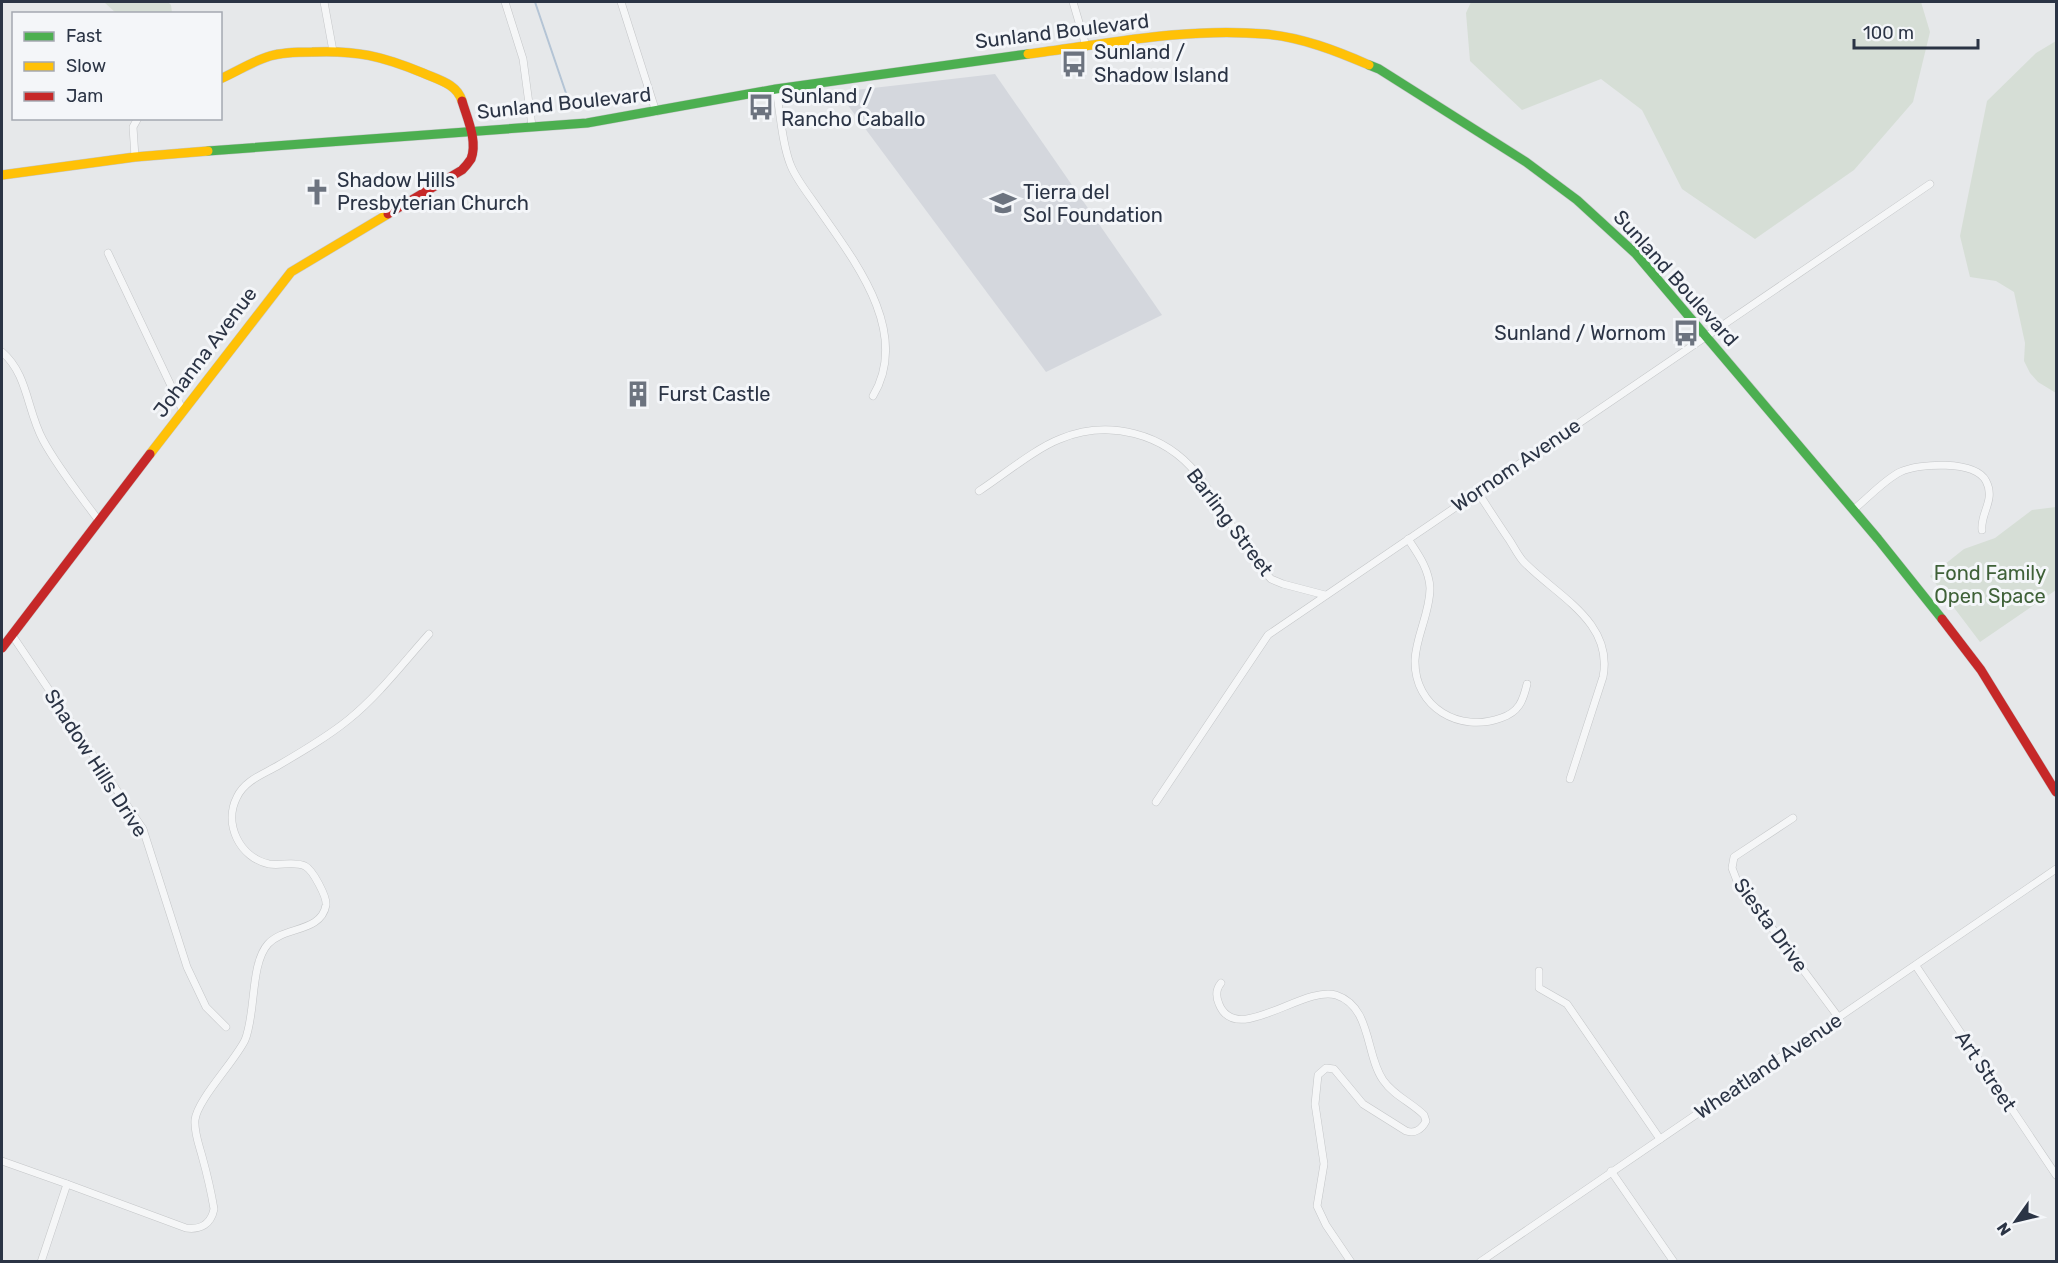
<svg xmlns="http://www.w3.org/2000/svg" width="2058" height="1263" viewBox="0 0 2058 1263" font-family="Rubik,sans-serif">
<rect width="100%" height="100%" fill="#e6e8ea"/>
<polygon fill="#d4d7dd" points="995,74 1162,315 1046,372 838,92"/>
<g fill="#d6ded6">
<polygon points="104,2 168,2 171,5 172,13 116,13"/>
<polygon points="1471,2 1921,2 1930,32 1913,102 1854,170 1755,239 1682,189 1642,110 1601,79 1522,110 1470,61 1466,13"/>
<polygon points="2056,41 2056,393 2038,382 2030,373 2024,361 2025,343 2014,292 1996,281 1970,277 1960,236 1987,101 2036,53"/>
<polygon points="2056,507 2056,590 1980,642 1930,576 1964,549 1995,538 2032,510"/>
</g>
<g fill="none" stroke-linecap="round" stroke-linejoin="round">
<polyline stroke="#b4c4d5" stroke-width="2" points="535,2 569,102"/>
<g stroke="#c4c6c8" stroke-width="8">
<g id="street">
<polyline points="324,2 333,51"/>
<polyline points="505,2 523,59 532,126"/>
<polyline points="621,2 656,112"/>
<polyline points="1073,2 1086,46"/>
<path d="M776,89C780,111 782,145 791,166C796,178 805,190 813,201C849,254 913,329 873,396"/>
<polyline points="135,157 133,127 138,118"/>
<polyline points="108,253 183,411"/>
<path d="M2,352C28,374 27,411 43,440C58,468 80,495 99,521"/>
<path d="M979,491C1002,476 1036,448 1060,439C1109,419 1164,433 1197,474C1223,508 1242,547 1271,579L1283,584L1325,595"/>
<path d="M1477,491C1487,506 1497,522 1508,538C1513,545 1517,554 1523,561C1555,595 1614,621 1603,677L1570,779"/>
<path d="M1853,510C1867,499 1884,480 1900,472C1919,463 1975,460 1986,481C1996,500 1980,513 1982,530"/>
<path d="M1408,539C1418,554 1429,569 1430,588C1430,613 1416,636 1415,660C1414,708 1460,733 1501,718C1519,712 1523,701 1527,684"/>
<polyline points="12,635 143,829 187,967 206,1007 226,1027"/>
<polyline points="1156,802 1268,635 1930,184"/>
<polyline points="1793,818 1734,857 1732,868 1737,881 1839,1018"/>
<polyline points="1916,966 2056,1175"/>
<polyline points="1539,971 1539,988 1567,1004 1660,1139"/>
<path d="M1221,983C1216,989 1216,997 1219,1004C1236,1047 1303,985 1336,995C1372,1007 1365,1054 1383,1080C1394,1096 1411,1102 1424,1115L1426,1121C1422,1129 1415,1134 1406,1131L1363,1104L1334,1069L1326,1068L1318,1075L1315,1104L1324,1164L1317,1206L1326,1225L1351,1262"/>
<polyline points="2,1161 67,1184 41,1262"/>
<polyline points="1611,1171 1674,1262"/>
<path d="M67,1184L186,1228C201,1230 211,1224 214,1209C211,1191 207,1174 202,1156C199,1145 194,1132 195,1120C197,1100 235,1061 245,1040C256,1014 250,964 268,944C284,926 321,933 326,905C327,897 313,870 305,866C294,861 281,866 269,864C240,858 223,824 237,797C245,780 264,774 279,765C303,751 327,737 348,720C378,696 403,663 429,634"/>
<polyline points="1480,1262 2056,869"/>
</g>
</g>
<g stroke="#c4c6c8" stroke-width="10">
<g id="fast">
<polyline points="1369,65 1379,69 1526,162 1577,200 1636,254 1878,539 1942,619"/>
<polyline points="208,151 587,123 776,89 1028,54"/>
</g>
</g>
<g stroke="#c4c6c8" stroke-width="10">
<g id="slow">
<path d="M1028,54C1106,44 1186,27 1265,34C1301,37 1337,51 1369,65"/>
<path d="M220,79C236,72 253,61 270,56C283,52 298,52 312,52C356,50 382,56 423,73C439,80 457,84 462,101"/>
<polyline points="2,175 135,157 208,151"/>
<polyline points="150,454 291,272 388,214"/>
</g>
</g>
<g stroke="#c4c6c8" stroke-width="10">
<g id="jam">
<path d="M388,214L462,170C465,167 469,162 471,159C478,141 467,118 462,101"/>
<polyline points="1942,619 1981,670 2056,792"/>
<polyline points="2,648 150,454"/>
</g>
</g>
<use href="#street" stroke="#f5f6f7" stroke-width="7"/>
<use href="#fast" stroke="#4caf50" stroke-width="9"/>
<use href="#slow" stroke="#ffc107" stroke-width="9"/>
<use href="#jam" stroke="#c62828" stroke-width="9"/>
</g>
<defs>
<g id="bus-bare" transform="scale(2.07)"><path d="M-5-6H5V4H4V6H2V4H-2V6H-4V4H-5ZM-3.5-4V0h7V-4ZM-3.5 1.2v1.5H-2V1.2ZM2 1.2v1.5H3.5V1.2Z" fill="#6c737f" stroke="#f4f6f9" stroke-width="2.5" paint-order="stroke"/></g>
<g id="church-bare" transform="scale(2.07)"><path d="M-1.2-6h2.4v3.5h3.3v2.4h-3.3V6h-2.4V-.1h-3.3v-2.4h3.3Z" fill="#6c737f" stroke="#f4f6f9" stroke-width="2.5" paint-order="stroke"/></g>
<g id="school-bare" transform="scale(2.07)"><path d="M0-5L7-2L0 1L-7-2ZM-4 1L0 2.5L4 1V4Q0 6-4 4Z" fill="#6c737f" stroke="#f4f6f9" stroke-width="2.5" paint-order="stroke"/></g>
<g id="building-bare" transform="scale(2.07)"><path d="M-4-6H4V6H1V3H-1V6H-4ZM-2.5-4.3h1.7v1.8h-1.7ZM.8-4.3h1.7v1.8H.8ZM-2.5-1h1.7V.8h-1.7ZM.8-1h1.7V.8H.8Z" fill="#6c737f" stroke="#f4f6f9" stroke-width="2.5" paint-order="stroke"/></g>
</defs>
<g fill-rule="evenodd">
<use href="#bus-bare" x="1074" y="64"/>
<use href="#bus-bare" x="761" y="107"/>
<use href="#church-bare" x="317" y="192"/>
<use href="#school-bare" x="1003" y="203"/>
<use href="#bus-bare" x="1686" y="333"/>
<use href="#building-bare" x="638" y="394"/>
</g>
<g text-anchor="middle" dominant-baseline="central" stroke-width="6" stroke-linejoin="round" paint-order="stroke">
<g font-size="20" fill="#2b3445" stroke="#f4f6f9">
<text transform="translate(1062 31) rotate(-7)">Sunland Boulevard</text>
<text transform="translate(564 103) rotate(-6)">Sunland Boulevard</text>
<text transform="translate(1676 278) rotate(48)">Sunland Boulevard</text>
<text transform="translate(205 352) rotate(-53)">Johanna Avenue</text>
<text transform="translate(1516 465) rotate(-34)">Wornom Avenue</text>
<text transform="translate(1230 522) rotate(53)">Barling Street</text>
<text transform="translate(96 763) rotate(57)">Shadow Hills Drive</text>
<text transform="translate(1771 925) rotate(54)">Siesta Drive</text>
<text transform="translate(1768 1066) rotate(-34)">Wheatland Avenue</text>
<text transform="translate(1986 1071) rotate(56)">Art Street</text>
</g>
<g font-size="20" fill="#2b3445" stroke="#f4f6f9" text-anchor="start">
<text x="1094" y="52">Sunland /<tspan x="1094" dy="23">Shadow Island</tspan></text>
<text x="781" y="96">Sunland /<tspan x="781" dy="23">Rancho Caballo</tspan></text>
<text x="337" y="180">Shadow Hills<tspan x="337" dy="23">Presbyterian Church</tspan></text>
<text x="1023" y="192">Tierra del<tspan x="1023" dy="23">Sol Foundation</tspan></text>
<text x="1666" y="333" text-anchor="end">Sunland / Wornom</text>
<text x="658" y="394">Furst Castle</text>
</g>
<g font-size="20" fill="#3f6138" stroke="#f4f6f9">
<text x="1990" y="573">Fond Family<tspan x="1990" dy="23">Open Space</tspan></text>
</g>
</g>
<rect width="2058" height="1263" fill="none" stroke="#2b3445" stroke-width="6"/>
<rect x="12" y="12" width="210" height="108" fill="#f4f6f9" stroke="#a4a8b1" stroke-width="1.5"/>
<rect x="24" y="32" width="30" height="9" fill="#4caf50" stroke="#a4a8b1" stroke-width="1.5"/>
<text x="66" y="42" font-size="18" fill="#2b3445">Fast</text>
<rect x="24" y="62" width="30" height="9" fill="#ffc107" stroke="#a4a8b1" stroke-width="1.5"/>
<text x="66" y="72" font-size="18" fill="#2b3445">Slow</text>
<rect x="24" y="92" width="30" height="9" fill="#c62828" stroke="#a4a8b1" stroke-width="1.5"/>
<text x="66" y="102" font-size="18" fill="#2b3445">Jam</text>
<g transform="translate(2016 1221) rotate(236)" stroke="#f4f6f9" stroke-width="4.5" paint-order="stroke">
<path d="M0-4.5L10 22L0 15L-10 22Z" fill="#2b3445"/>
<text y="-9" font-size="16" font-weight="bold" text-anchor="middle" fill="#2b3445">N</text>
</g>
<path d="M1854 39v9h124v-9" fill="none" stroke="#2b3445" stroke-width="3"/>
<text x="1863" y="39" font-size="18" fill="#2b3445" stroke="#f4f6f9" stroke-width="4.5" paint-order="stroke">100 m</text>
</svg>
